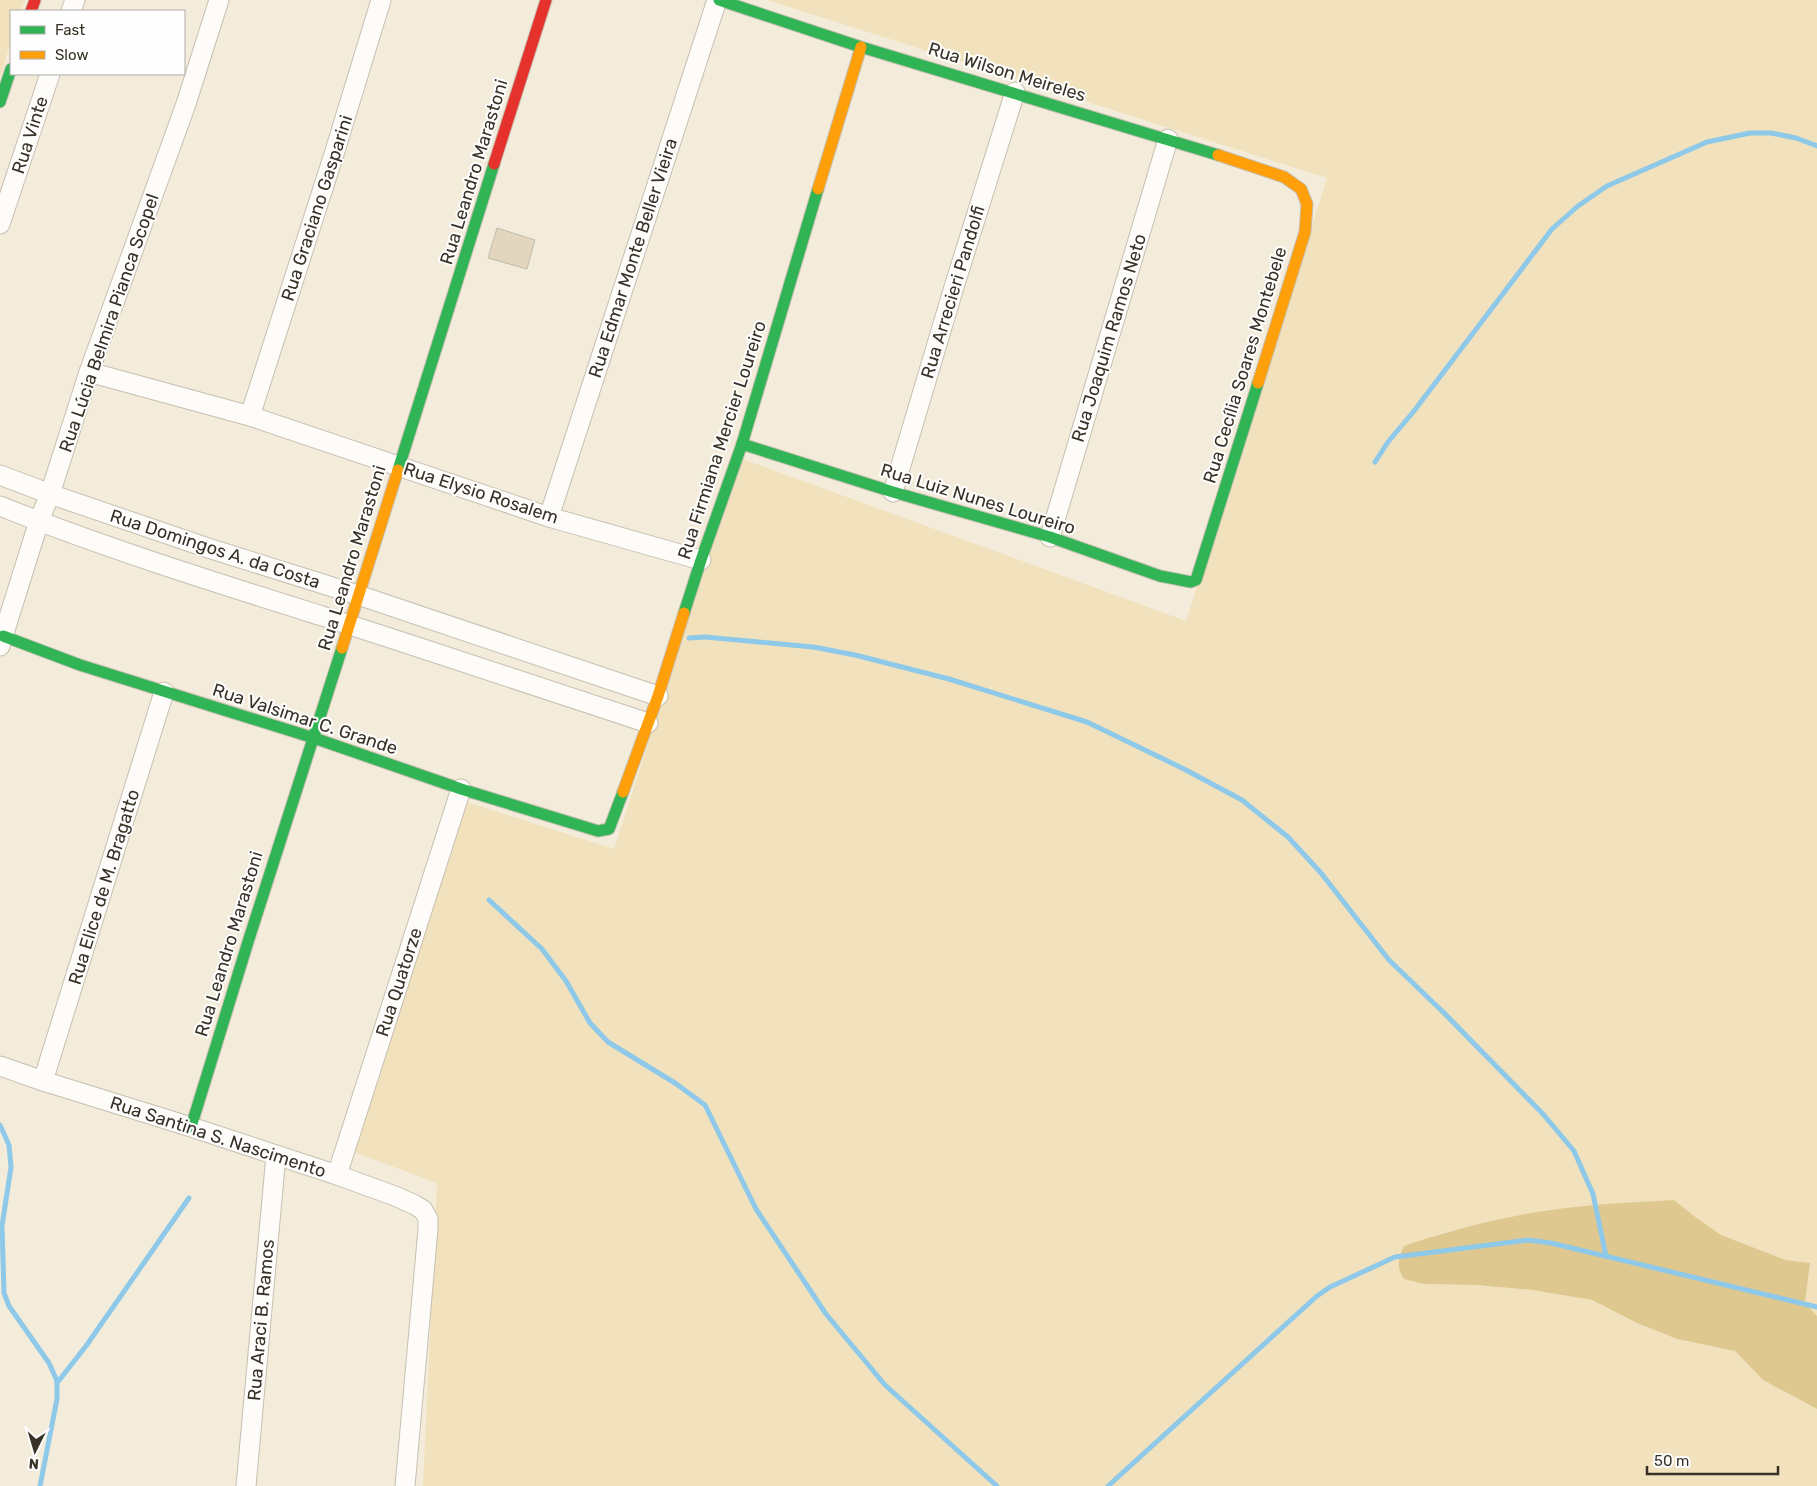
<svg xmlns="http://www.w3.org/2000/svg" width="1817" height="1486" viewBox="0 0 1817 1486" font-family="Rubik,sans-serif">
<rect width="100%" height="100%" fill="#f4ecda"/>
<g fill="#f1e2bd">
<polygon points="0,0 25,0 21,11 11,11 11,42 0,77"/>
<polygon points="767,0 1817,0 1817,1316 1805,1303 1810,1263 1786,1260 1721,1235 1694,1216 1674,1200 1575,1207 1488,1222 1435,1235 1398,1258 1399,1262 1424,1284 1476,1285 1532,1290 1592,1300 1637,1323 1677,1339 1735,1351 1763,1380 1817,1409 1817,1486 423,1486 437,1183 346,1149 458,799 614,849 740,458 1186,621 1327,178"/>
</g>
<path fill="#dfc890" d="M1674,1200L1694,1216L1721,1235L1786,1260L1810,1263L1805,1303L1817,1316V1409L1763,1380L1735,1351L1677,1339L1637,1323L1592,1300L1532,1290L1476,1285L1424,1284L1404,1279C1396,1268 1398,1258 1404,1246C1459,1227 1517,1213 1575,1207C1608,1203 1641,1202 1674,1200Z"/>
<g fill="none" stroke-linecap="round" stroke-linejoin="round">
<g stroke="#8ec9e9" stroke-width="5">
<polyline points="1375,462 1388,442 1414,411 1552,229 1578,206 1607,186 1707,142 1750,133 1771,133 1796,138 1817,146"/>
<polyline points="689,638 705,637 813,647 855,655 949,679 1087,722 1184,769 1242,800 1288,837 1321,873 1389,960 1444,1013 1543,1114 1574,1151 1593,1194 1606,1256"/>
<polyline points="489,900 542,949 566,981 590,1023 608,1042 675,1083 705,1105 756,1209 826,1314 885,1385 997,1486"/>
<polyline points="0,1125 9,1145 11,1167 2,1226 4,1293 9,1306 49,1363 57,1381 57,1399 40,1486"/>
<polyline points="57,1383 86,1346 189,1198"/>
<polyline points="1108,1486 1317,1296 1330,1287 1395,1257 1528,1240 1551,1243 1817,1307"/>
</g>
</g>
<polygon fill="#e2d7be" stroke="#c0baac" points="497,228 535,240 527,269 488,258"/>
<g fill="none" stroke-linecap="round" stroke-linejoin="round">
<g stroke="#c6bfb2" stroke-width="21">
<g id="street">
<polyline points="71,11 75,0"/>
<polyline points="0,224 50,74"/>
<polyline points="89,372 250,416 549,517 701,560"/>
<polyline points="250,416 335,151 381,0"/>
<polyline points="0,475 50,494 208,548 358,595 658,696"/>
<polyline points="893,492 954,287 1015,92"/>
<path d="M0,506C105,548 214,582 322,616C431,651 540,687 648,723"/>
<polyline points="549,517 717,0"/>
<polyline points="1050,537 1168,139"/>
<polyline points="0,646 39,521 50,494 89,372 186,104 219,0"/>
<polyline points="0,1066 43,1081 191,1127 337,1175 395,1196 415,1205 423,1210 428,1219 428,1229 405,1486"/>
<polyline points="43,1081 164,692"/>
<polyline points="337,1175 461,789"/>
<polyline points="246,1486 276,1155"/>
</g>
</g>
<g stroke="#c6bfb2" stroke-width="13">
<g id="fast">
<polyline points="719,0 861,47 1218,155"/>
<polyline points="0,102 11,69"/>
<polyline points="742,444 893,492 1050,537 1160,576 1191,582 1196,580 1258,383"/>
<polyline points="398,470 494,164"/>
<polyline points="684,613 701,560 742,444 818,189"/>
<polyline points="3,636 80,665 314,738 461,789 598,831 609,829 623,792"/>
<polyline points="191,1127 248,942 342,648"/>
</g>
</g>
<g stroke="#c6bfb2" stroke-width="13">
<g id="slow">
<polyline points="1218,155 1284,177 1301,189 1307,204 1305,232 1258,383"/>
<polyline points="818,189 861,47"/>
<polyline points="342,648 398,470"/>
<polyline points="623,792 658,696 684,613"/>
</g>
</g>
<g stroke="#c6bfb2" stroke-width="13">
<g id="jam">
<polyline points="31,11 35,0"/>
<polyline points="494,164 546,0"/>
</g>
</g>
<use href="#street" stroke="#fdfcf9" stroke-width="19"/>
<use href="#fast" stroke="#30b455" stroke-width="11"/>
<use href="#slow" stroke="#ff9f0a" stroke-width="11"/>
<use href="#jam" stroke="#e5322d" stroke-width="11"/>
</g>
<g text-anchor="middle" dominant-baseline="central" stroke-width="4" stroke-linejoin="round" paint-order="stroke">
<g font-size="18" fill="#383226" stroke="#fefefe">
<text transform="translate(1007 72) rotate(17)">Rua Wilson Meireles</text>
<text transform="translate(30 135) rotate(-72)">Rua Vinte</text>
<text transform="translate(474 172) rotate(-73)">Rua Leandro Marastoni</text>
<text transform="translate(317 208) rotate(-72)">Rua Graciano Gasparini</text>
<text transform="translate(633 258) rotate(-72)">Rua Edmar Monte Beller Vieira</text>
<text transform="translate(953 292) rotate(-73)">Rua Arrecieri Pandolfi</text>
<text transform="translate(109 323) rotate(-71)">Rua Lúcia Belmira Pianca Scopel</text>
<text transform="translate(1109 338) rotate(-73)">Rua Joaquim Ramos Neto</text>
<text transform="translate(1245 365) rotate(-73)">Rua Cecília Soares Montebele</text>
<text transform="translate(722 440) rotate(-72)">Rua Firmiana Mercier Loureiro</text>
<text transform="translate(481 493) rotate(18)">Rua Elysio Rosalem</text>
<text transform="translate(978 499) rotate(17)">Rua Luiz Nunes Loureiro</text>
<text transform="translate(215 549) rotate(18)">Rua Domingos A. da Costa</text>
<text transform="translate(352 558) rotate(-73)">Rua Leandro Marastoni</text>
<text transform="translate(305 719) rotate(18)">Rua Valsimar C. Grande</text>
<text transform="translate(104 887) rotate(-73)">Rua Elice de M. Bragatto</text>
<text transform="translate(229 944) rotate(-73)">Rua Leandro Marastoni</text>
<text transform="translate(399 982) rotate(-72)">Rua Quatorze</text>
<text transform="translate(218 1137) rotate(18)">Rua Santina S. Nascimento</text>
<text transform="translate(261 1320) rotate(-85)">Rua Araci B. Ramos</text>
</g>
</g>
<rect x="10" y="10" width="175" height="65" fill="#fefefe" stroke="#afaca8"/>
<rect x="20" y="26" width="25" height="8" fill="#30b455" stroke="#afaca8"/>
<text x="55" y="35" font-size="15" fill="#383226">Fast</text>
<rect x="20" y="51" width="25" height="8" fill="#ff9f0a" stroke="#afaca8"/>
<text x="55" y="60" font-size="15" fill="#383226">Slow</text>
<g transform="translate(35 1451) rotate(185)" stroke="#fefefe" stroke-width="4" paint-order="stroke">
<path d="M0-4L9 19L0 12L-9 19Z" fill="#383226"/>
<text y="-8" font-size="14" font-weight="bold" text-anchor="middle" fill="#383226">N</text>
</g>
<path d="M1647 1466v8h131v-8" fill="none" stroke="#383226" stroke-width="2.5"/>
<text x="1654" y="1466" font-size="15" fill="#383226" stroke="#fefefe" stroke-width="4" paint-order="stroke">50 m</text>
</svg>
